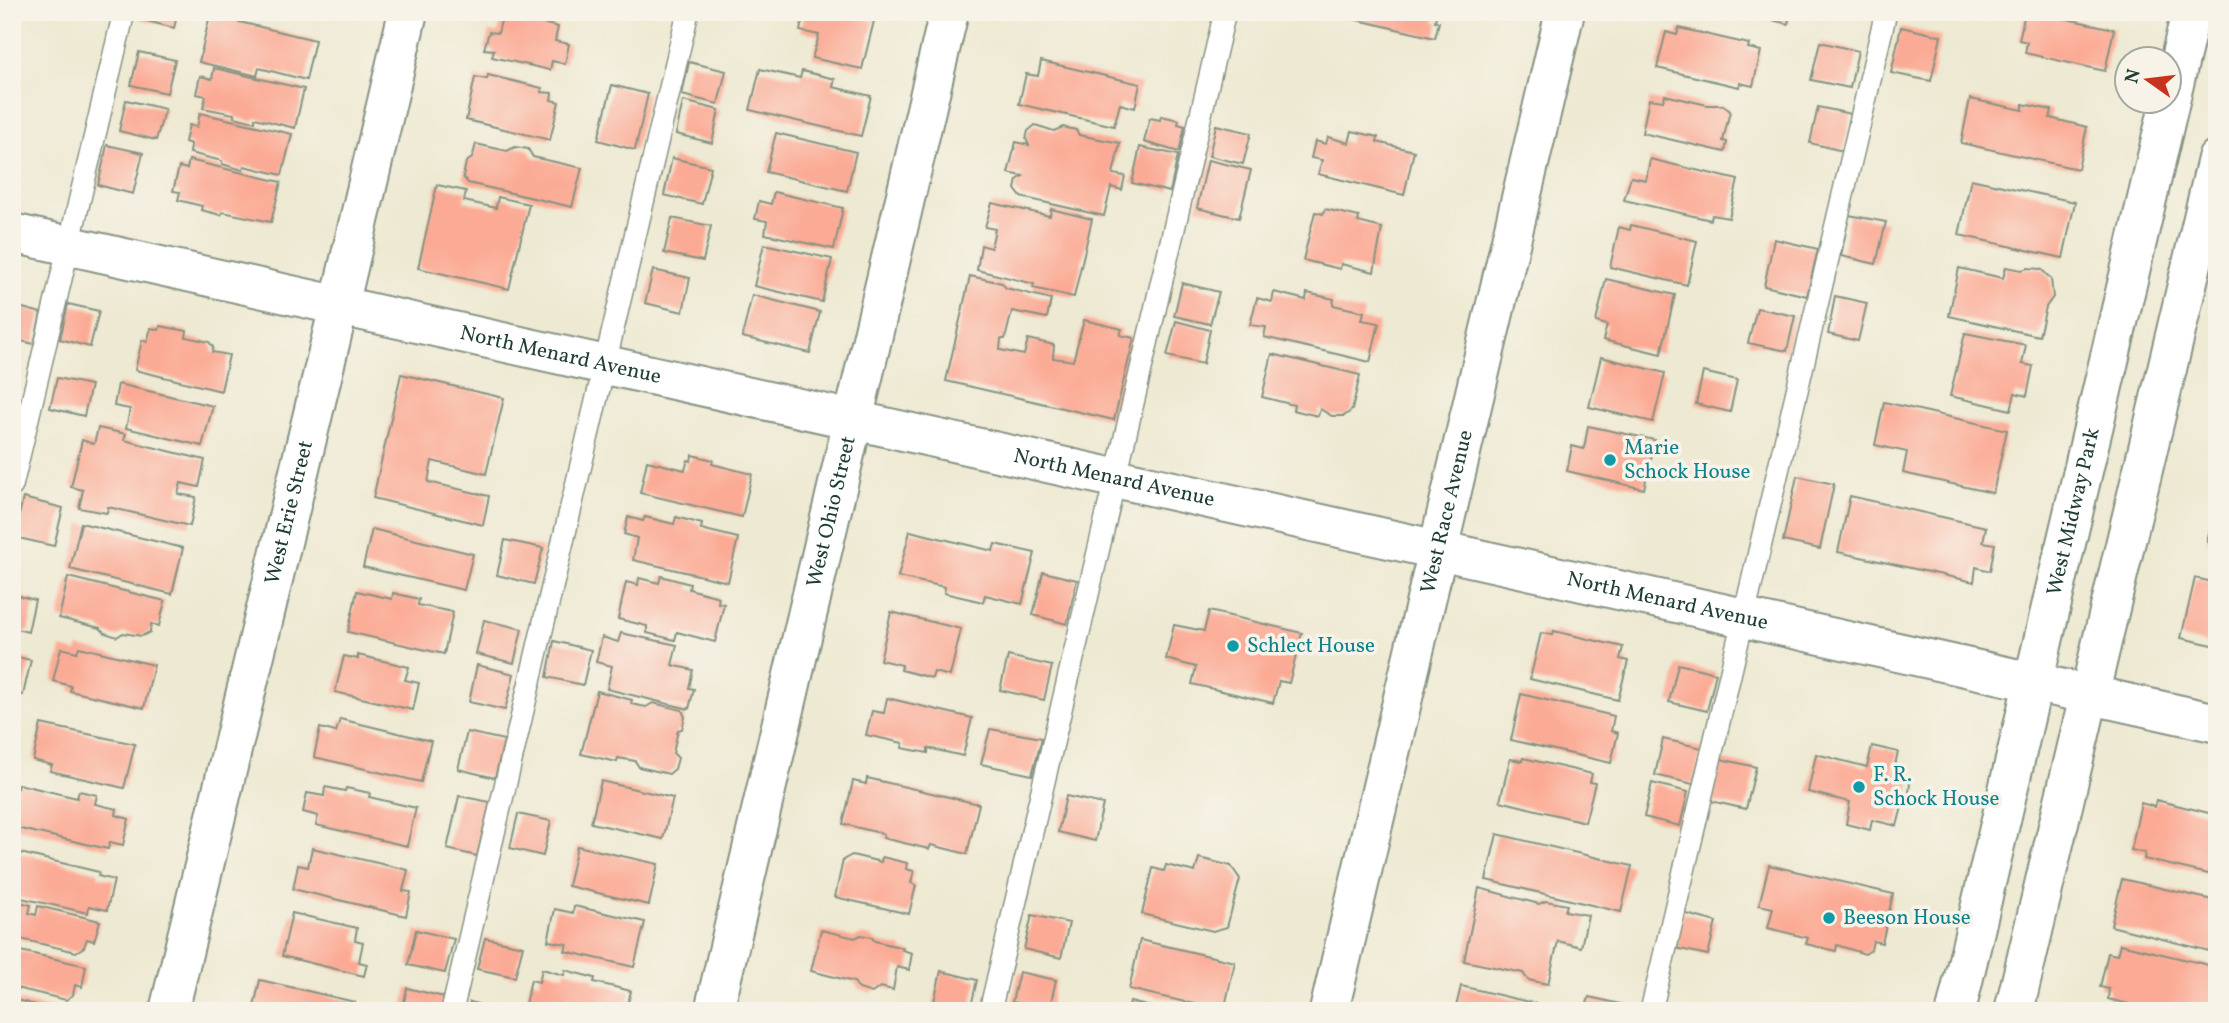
<svg xmlns="http://www.w3.org/2000/svg" width="2229" height="1023" viewBox="0 0 2229 1023" font-family="Vollkorn,serif">
<rect width="100%" height="100%" fill="#f7f3e8"/>
<filter id="ink" filterUnits="userSpaceOnUse"><feTurbulence type="fractalNoise" baseFrequency=".0143" numOctaves="2"/><feDisplacementMap in="SourceGraphic" scale="14" xChannelSelector="R" yChannelSelector="G"/><feConvolveMatrix kernelMatrix="1 2 1 2 8 2 1 2 1" color-interpolation-filters="sRGB"/></filter>
<filter id="wash" filterUnits="userSpaceOnUse"><feTurbulence type="fractalNoise" baseFrequency=".00686" numOctaves="4" result="noise"/><feDisplacementMap in="SourceGraphic" scale="28" xChannelSelector="R" yChannelSelector="G"/><feGaussianBlur stdDeviation="1.57" result="paint"/><feColorMatrix in="noise" values="0 0 0 0 0 0 0 0 0 0 0 0 0 0 0 0 0 1.4 0 .05"/><feComposite in="paint" operator="in"/></filter>
<g filter="url(#wash)">
<rect width="100%" height="100%" fill="#eee9d2"/>
<g id="blocks">
<g fill="#fbab95">
<polygon points="140,12 178,12 174,28 139,19"/>
<polygon points="804,12 835,12 874,21 862,69 812,58 819,35 800,31"/>
<polygon points="1324,12 1437,12 1435,21 1439,22 1435,38"/>
<polygon points="1740,12 1791,12 1788,24"/>
<polygon points="2034,12 2114,29 2105,71 2025,53 2027,42 2019,40 2025,13 2034,15"/>
<polygon points="503,13 558,27 555,41 569,44 565,64 552,61 550,70 492,57 494,50 484,49 489,32 498,33"/>
<polygon points="210,15 315,40 306,80 259,68 257,76 199,62"/>
<polygon points="1901,27 1941,36 1931,81 1891,73"/>
<polygon points="1679,28 1749,44 1748,48 1761,51 1753,86 1740,83 1739,87 1657,68 1666,32 1677,35"/>
<polygon points="1820,42 1858,51 1850,88 1811,80"/>
<polygon points="139,52 175,60 167,93 131,85"/>
<polygon points="1041,61 1140,84 1135,108 1120,104 1114,126 1019,104 1026,74 1038,76"/>
<polygon points="689,62 726,71 718,104 682,95"/>
<polygon points="214,68 304,89 295,128 255,118 255,122 234,117 234,114 203,108 206,96 196,94 200,76 212,79"/>
<polygon points="760,69 800,78 802,71 835,79 833,87 871,96 861,136 750,110"/>
<polygon points="488,75 542,88 541,92 552,93 551,100 559,102 550,140 466,120 475,77 487,79"/>
<polygon points="612,85 648,94 635,150 598,140"/>
<polygon points="1665,95 1707,105 1723,105 1730,111 1723,141 1727,142 1725,152 1642,133 1649,99 1663,101"/>
<polygon points="1970,99 2023,110 2023,104 2052,110 2050,118 2087,127 2078,169 1961,143"/>
<polygon points="126,100 165,109 156,140 119,131"/>
<polygon points="683,101 719,110 712,143 676,134"/>
<polygon points="1818,107 1851,114 1843,151 1810,143"/>
<polygon points="200,113 292,134 282,175 244,166 243,170 222,164 222,161 190,153 191,144 185,142 189,125 197,127"/>
<polygon points="1161,116 1179,120 1178,124 1185,126 1179,152 1144,142 1150,118 1160,120"/>
<polygon points="1035,125 1054,131 1063,127 1076,130 1079,135 1120,143 1113,174 1125,176 1122,190 1111,187 1104,216 1021,197 1015,189 1017,180 1023,176 1008,173 1016,142 1029,145 1026,139 1028,131"/>
<polygon points="1216,125 1251,133 1243,164 1209,156"/>
<polygon points="1352,131 1378,137 1377,142 1414,151 1404,195 1318,174 1322,160 1311,158 1315,141 1326,144 1328,137 1349,143"/>
<polygon points="776,133 856,152 847,191 766,172"/>
<polygon points="476,144 507,151 515,147 528,149 533,157 582,168 572,207 468,183 463,177 466,162 472,158"/>
<polygon points="107,145 143,153 133,194 98,185"/>
<polygon points="1140,147 1178,155 1170,192 1132,183"/>
<polygon points="672,158 711,167 702,204 664,195"/>
<polygon points="1650,159 1738,180 1729,218 1712,215 1711,220 1624,200 1631,177 1646,180"/>
<polygon points="189,160 281,182 271,222 223,212 221,215 201,210 202,206 178,200 180,192 173,191 179,167 187,169"/>
<polygon points="1208,160 1251,170 1239,218 1197,208"/>
<polygon points="1971,179 2075,202 2063,258 1959,235"/>
<polygon points="437,185 466,191 464,201 496,208 498,197 529,204 509,289 418,268"/>
<polygon points="774,192 843,208 834,249 765,234 767,221 755,219 759,201 771,204"/>
<polygon points="992,203 1050,216 1051,209 1092,219 1074,297 1033,288 1034,284 977,270 981,245 991,248 995,229 985,227"/>
<polygon points="1325,209 1359,217 1358,222 1382,228 1374,272 1341,264 1340,269 1303,260 1315,212 1323,214"/>
<polygon points="1849,215 1886,222 1876,264 1841,256"/>
<polygon points="672,218 711,226 703,261 664,253"/>
<polygon points="1631,225 1697,241 1687,285 1610,267 1619,227 1630,230"/>
<polygon points="1774,239 1818,249 1807,296 1764,286"/>
<polygon points="764,244 832,259 822,302 754,286"/>
<polygon points="2006,267 2022,270 2028,268 2041,269 2051,279 2053,297 2046,307 2039,336 1949,316 1959,268 2003,278"/>
<polygon points="653,270 690,278 683,312 645,303"/>
<polygon points="970,276 1002,283 1006,288 1051,299 1047,318 1012,311 1005,339 1001,339 1000,350 1024,355 1028,339 1054,345 1053,358 1073,361 1084,320 1122,329 1120,335 1134,338 1114,420 946,381"/>
<polygon points="1606,279 1675,295 1661,354 1603,340 1607,325 1596,322"/>
<polygon points="1182,283 1219,292 1210,324 1174,316"/>
<polygon points="1274,292 1306,300 1307,293 1334,299 1333,305 1364,312 1362,320 1379,323 1370,362 1264,337 1266,327 1250,325 1257,298 1272,302"/>
<polygon points="752,295 820,312 810,353 742,337"/>
<polygon points="1835,296 1867,303 1858,341 1828,334"/>
<polygon points="68,304 99,311 90,347 60,339"/>
<polygon points="12,305 41,313 34,344 12,339"/>
<polygon points="1757,308 1795,316 1787,351 1748,343"/>
<polygon points="1176,321 1210,330 1203,364 1167,356"/>
<polygon points="160,326 187,331 186,337 209,342 213,347 212,352 229,355 221,391 135,370 142,340 147,342 151,328 159,330"/>
<polygon points="1965,333 2026,345 2022,364 2033,366 2027,396 2015,393 2011,410 1950,396"/>
<polygon points="1272,354 1360,375 1352,410 1344,416 1332,416 1320,409 1318,416 1293,410 1294,405 1262,397"/>
<polygon points="1601,357 1665,373 1653,422 1589,407"/>
<polygon points="1703,372 1737,380 1730,412 1696,404"/>
<polygon points="401,374 504,398 486,474 432,461 428,482 489,496 483,525 373,498"/>
<polygon points="57,378 91,385 84,416 50,408"/>
<polygon points="118,384 213,406 202,446 126,428 130,409 114,406"/>
<polygon points="1884,402 2007,430 1993,493 1903,473 1907,452 1875,445"/>
<polygon points="1588,426 1655,440 1644,489 1567,471 1572,446 1584,449"/>
<polygon points="98,428 126,434 124,440 205,460 199,487 181,483 178,494 196,497 190,526 108,507 107,513 79,508 83,490 71,487 82,440 94,444"/>
<polygon points="692,455 713,460 712,464 752,474 742,517 640,493 647,461 685,470 688,460 691,461"/>
<polygon points="1797,476 1834,484 1820,549 1783,541"/>
<polygon points="1850,496 1986,527 1983,542 1995,544 1990,571 1976,567 1974,582 1838,552"/>
<polygon points="23,498 63,508 54,546 14,537"/>
<polygon points="2216,502 2217,502 2217,544 2207,542"/>
<polygon points="628,517 643,521 645,517 674,524 676,517 702,524 701,529 738,538 728,582 633,560 637,538 624,534"/>
<polygon points="81,523 183,548 172,594 70,569"/>
<polygon points="372,529 473,554 464,590 363,567"/>
<polygon points="910,531 993,551 995,544 1035,553 1022,604 985,595 983,602 944,593 945,587 898,577"/>
<polygon points="505,540 543,548 534,584 497,575"/>
<polygon points="1043,572 1077,580 1067,624 1033,615"/>
<polygon points="661,576 690,584 689,589 719,597 718,603 724,604 715,642 677,632 675,640 647,633 647,626 618,619 626,582 638,585 639,578 659,583"/>
<polygon points="68,577 165,601 159,626 151,624 150,632 142,636 123,633 117,637 105,633 100,628 59,618"/>
<polygon points="2195,578 2217,583 2217,646 2181,638"/>
<polygon points="357,591 392,599 393,593 419,599 418,605 453,612 444,654 348,632"/>
<polygon points="12,594 35,600 28,632 12,628"/>
<polygon points="1209,611 1302,633 1289,683 1279,681 1273,703 1192,684 1196,667 1166,659 1174,625 1204,631"/>
<polygon points="891,612 961,629 950,676 934,672 932,678 901,670 902,665 880,660"/>
<polygon points="484,620 522,629 514,663 476,654"/>
<polygon points="1554,631 1623,647 1620,659 1628,661 1618,700 1530,679 1541,633 1553,635"/>
<polygon points="621,633 677,645 672,665 693,670 689,688 694,689 689,709 607,689 612,666 596,662 602,637 618,642"/>
<polygon points="554,641 591,650 583,685 547,677"/>
<polygon points="79,647 154,665 144,708 70,691 71,686 53,681 61,648 77,652"/>
<polygon points="358,655 409,667 405,680 419,683 413,710 335,692 344,656 358,659"/>
<polygon points="12,656 31,660 23,695 12,692"/>
<polygon points="1008,656 1052,666 1044,700 1000,690"/>
<polygon points="1678,664 1716,673 1707,711 1669,702"/>
<polygon points="477,665 514,674 505,710 469,702"/>
<polygon points="597,691 632,700 631,704 646,707 653,703 682,710 685,717 682,729 678,730 673,753 678,758 675,769 669,774 639,767 635,761 618,758 617,762 581,754"/>
<polygon points="1521,694 1614,716 1611,731 1618,733 1611,763 1511,740"/>
<polygon points="887,698 972,718 963,756 928,748 928,753 902,748 903,743 866,735 872,711 884,713"/>
<polygon points="340,719 431,741 421,782 314,757 320,728 336,732"/>
<polygon points="41,724 135,744 124,788 50,771 52,765 33,760"/>
<polygon points="990,729 1042,738 1032,775 981,764"/>
<polygon points="467,732 504,740 495,778 458,769"/>
<polygon points="1663,739 1702,748 1693,784 1655,775"/>
<polygon points="1872,746 1898,752 1893,773 1905,775 1910,783 1909,793 1904,799 1897,826 1872,820 1870,830 1846,824 1850,802 1808,792 1816,754 1867,767"/>
<polygon points="1523,758 1592,774 1590,782 1595,783 1585,822 1500,801 1510,759 1522,761"/>
<polygon points="1721,759 1756,767 1746,809 1711,801"/>
<polygon points="867,778 979,804 967,854 931,845 929,849 883,838 884,834 843,824 853,781 866,784"/>
<polygon points="601,781 673,798 663,839 591,823"/>
<polygon points="1652,783 1688,792 1680,826 1644,817"/>
<polygon points="18,784 77,798 79,791 97,795 95,804 117,809 116,815 129,819 123,845 110,842 108,849 12,827 12,788 17,789"/>
<polygon points="325,787 345,791 346,788 370,793 369,797 416,808 407,846 316,825 318,816 303,812 307,793 324,796"/>
<polygon points="459,796 490,802 477,856 447,849"/>
<polygon points="1066,796 1103,804 1095,841 1058,832"/>
<polygon points="2156,800 2217,815 2217,876 2144,859 2145,853 2131,850 2141,803 2155,807"/>
<polygon points="518,814 551,821 543,856 510,848"/>
<polygon points="1497,834 1632,866 1621,912 1486,880"/>
<polygon points="577,846 658,864 649,905 568,886"/>
<polygon points="312,848 408,870 403,891 411,892 406,916 293,889 298,865 308,867"/>
<polygon points="12,851 99,872 98,876 114,880 107,910 89,906 88,913 12,896"/>
<polygon points="852,855 881,862 882,857 907,863 906,869 914,871 911,883 916,885 909,914 835,897 843,860"/>
<polygon points="1199,858 1231,866 1240,879 1227,927 1213,931 1142,914 1153,868 1164,871 1166,865 1195,872"/>
<polygon points="1769,865 1893,894 1882,943 1873,941 1871,950 1865,954 1837,945 1836,951 1806,944 1808,938 1768,928 1773,908 1759,905"/>
<polygon points="2122,879 2217,901 2217,953 2111,926"/>
<polygon points="1479,888 1539,904 1546,901 1567,905 1565,911 1588,915 1581,947 1558,941 1548,984 1528,980 1523,973 1464,961"/>
<polygon points="12,900 31,905 29,913 36,915 38,906 100,921 94,941 87,939 84,947 76,952 12,937"/>
<polygon points="574,906 645,922 634,967 565,951 567,944 548,941 555,909 573,913"/>
<polygon points="292,913 357,928 355,940 363,942 359,962 367,964 364,976 282,956"/>
<polygon points="1683,913 1716,922 1708,955 1675,948"/>
<polygon points="1032,915 1069,923 1061,958 1024,949"/>
<polygon points="416,930 454,939 445,973 408,965"/>
<polygon points="821,930 855,938 861,935 871,937 875,941 903,948 902,950 912,953 909,970 897,967 893,990 880,987 872,993 859,989 854,982 811,971"/>
<polygon points="485,938 523,946 515,977 477,969"/>
<polygon points="1140,940 1235,962 1224,1011 1129,989"/>
<polygon points="2120,944 2217,967 2217,1011 2157,1011 2108,999 2109,989 2100,987 2108,953 2117,955"/>
<polygon points="12,949 86,966 82,987 75,985 73,995 66,1000 12,987"/>
<polygon points="542,969 564,975 565,970 595,978 594,982 631,991 626,1011 533,1011 524,1008 531,980 539,982"/>
<polygon points="941,971 977,980 970,1011 954,1011 933,1006"/>
<polygon points="1019,972 1056,980 1049,1011 1012,1002"/>
<polygon points="260,980 355,1002 353,1011 253,1011"/>
<polygon points="1461,986 1537,1004 1535,1011 1455,1011"/>
<polygon points="407,988 444,997 441,1011 402,1011"/>
<polygon points="1589,997 1629,1006 1628,1011 1585,1011"/>
<polygon points="12,999 57,1010 57,1011 12,1011"/>
<polygon points="470,1002 501,1010 501,1011 468,1011"/>
<polygon points="1130,1002 1164,1010 1164,1011 1128,1011"/>
</g>
</g>
</g>
<g filter="url(#ink)">
<use href="#blocks" fill-opacity="0" stroke="#869383" stroke-width="2"/>
<g fill="none" stroke-linecap="round" stroke-linejoin="round">
<g stroke="#869383" stroke-width="24">
<g id="lane">
<polyline points="12,486 124,12"/>
<polyline points="452,1011 688,12"/>
<polyline points="990,1011 1225,12"/>
<polyline points="1651,1011 1886,12"/>
</g>
</g>
<g stroke="#869383" stroke-width="42">
<g id="street">
<path id="s1" d="M12,233L2217,723"/>
<path id="s2" d="M169,1011L339,306L408,12"/>
<path id="s3" d="M714,1011L949,12"/>
<path id="s4" d="M1329,1011L1565,12"/>
<path id="s5" d="M1956,1011L2191,12"/>
<polyline points="2014,1011 2217,159"/>
</g>
</g>
<use href="#lane" stroke="#fff" stroke-width="21"/>
<use href="#street" stroke="#fff" stroke-width="38"/>
</g>
</g>
<g fill="#0f9aa8" stroke="#f7f3e8" stroke-width="2.5">
<circle cx="1610" cy="460" r="7"/>
<circle cx="1233" cy="646" r="7"/>
<circle cx="1859" cy="787" r="7"/>
<circle cx="1829" cy="918" r="7"/>
</g>
<g text-anchor="middle" dominant-baseline="central" stroke-width="7" stroke-linejoin="round" paint-order="stroke">
<g font-size="21" fill="#1f3d34" stroke="#f7f3e8">
<text stroke="none"><textPath href="#s1" startOffset="562">North Menard Avenue</textPath></text>
<text stroke="none"><textPath href="#s1" startOffset="1129">North Menard Avenue</textPath></text>
<text stroke="none"><textPath href="#s4" startOffset="513">West Race Avenue</textPath></text>
<text stroke="none"><textPath href="#s5" startOffset="513">West Midway Park</textPath></text>
<text stroke="none"><textPath href="#s2" startOffset="513">West Erie Street</textPath></text>
<text stroke="none"><textPath href="#s3" startOffset="513">West Ohio Street</textPath></text>
<text stroke="none"><textPath href="#s1" startOffset="1696">North Menard Avenue</textPath></text>
</g>
<g font-size="21" fill="#0d838f" stroke="#f7f3e8" text-anchor="start">
<text x="1624" y="448">Marie<tspan x="1624" dy="24">Schock House</tspan></text>
<text x="1247" y="646">Schlect House</text>
<text x="1873" y="775">F. R.<tspan x="1873" dy="24">Schock House</tspan></text>
<text x="1843" y="918">Beeson House</text>
</g>
</g>
<rect width="2229" height="1023" fill="none" stroke="#f7f3e8" stroke-width="42"/>
<g transform="translate(2148 80) rotate(284)"><circle r="33" fill="#f7f3e8" stroke="#a1aaa0" stroke-width="2"/>
<path d="M0-5L12 26L0 18L-12 26Z" fill="#c8321e"/>
<text y="-10" font-size="19" font-weight="bold" text-anchor="middle" fill="#1f3d34">N</text>
</g>
</svg>
